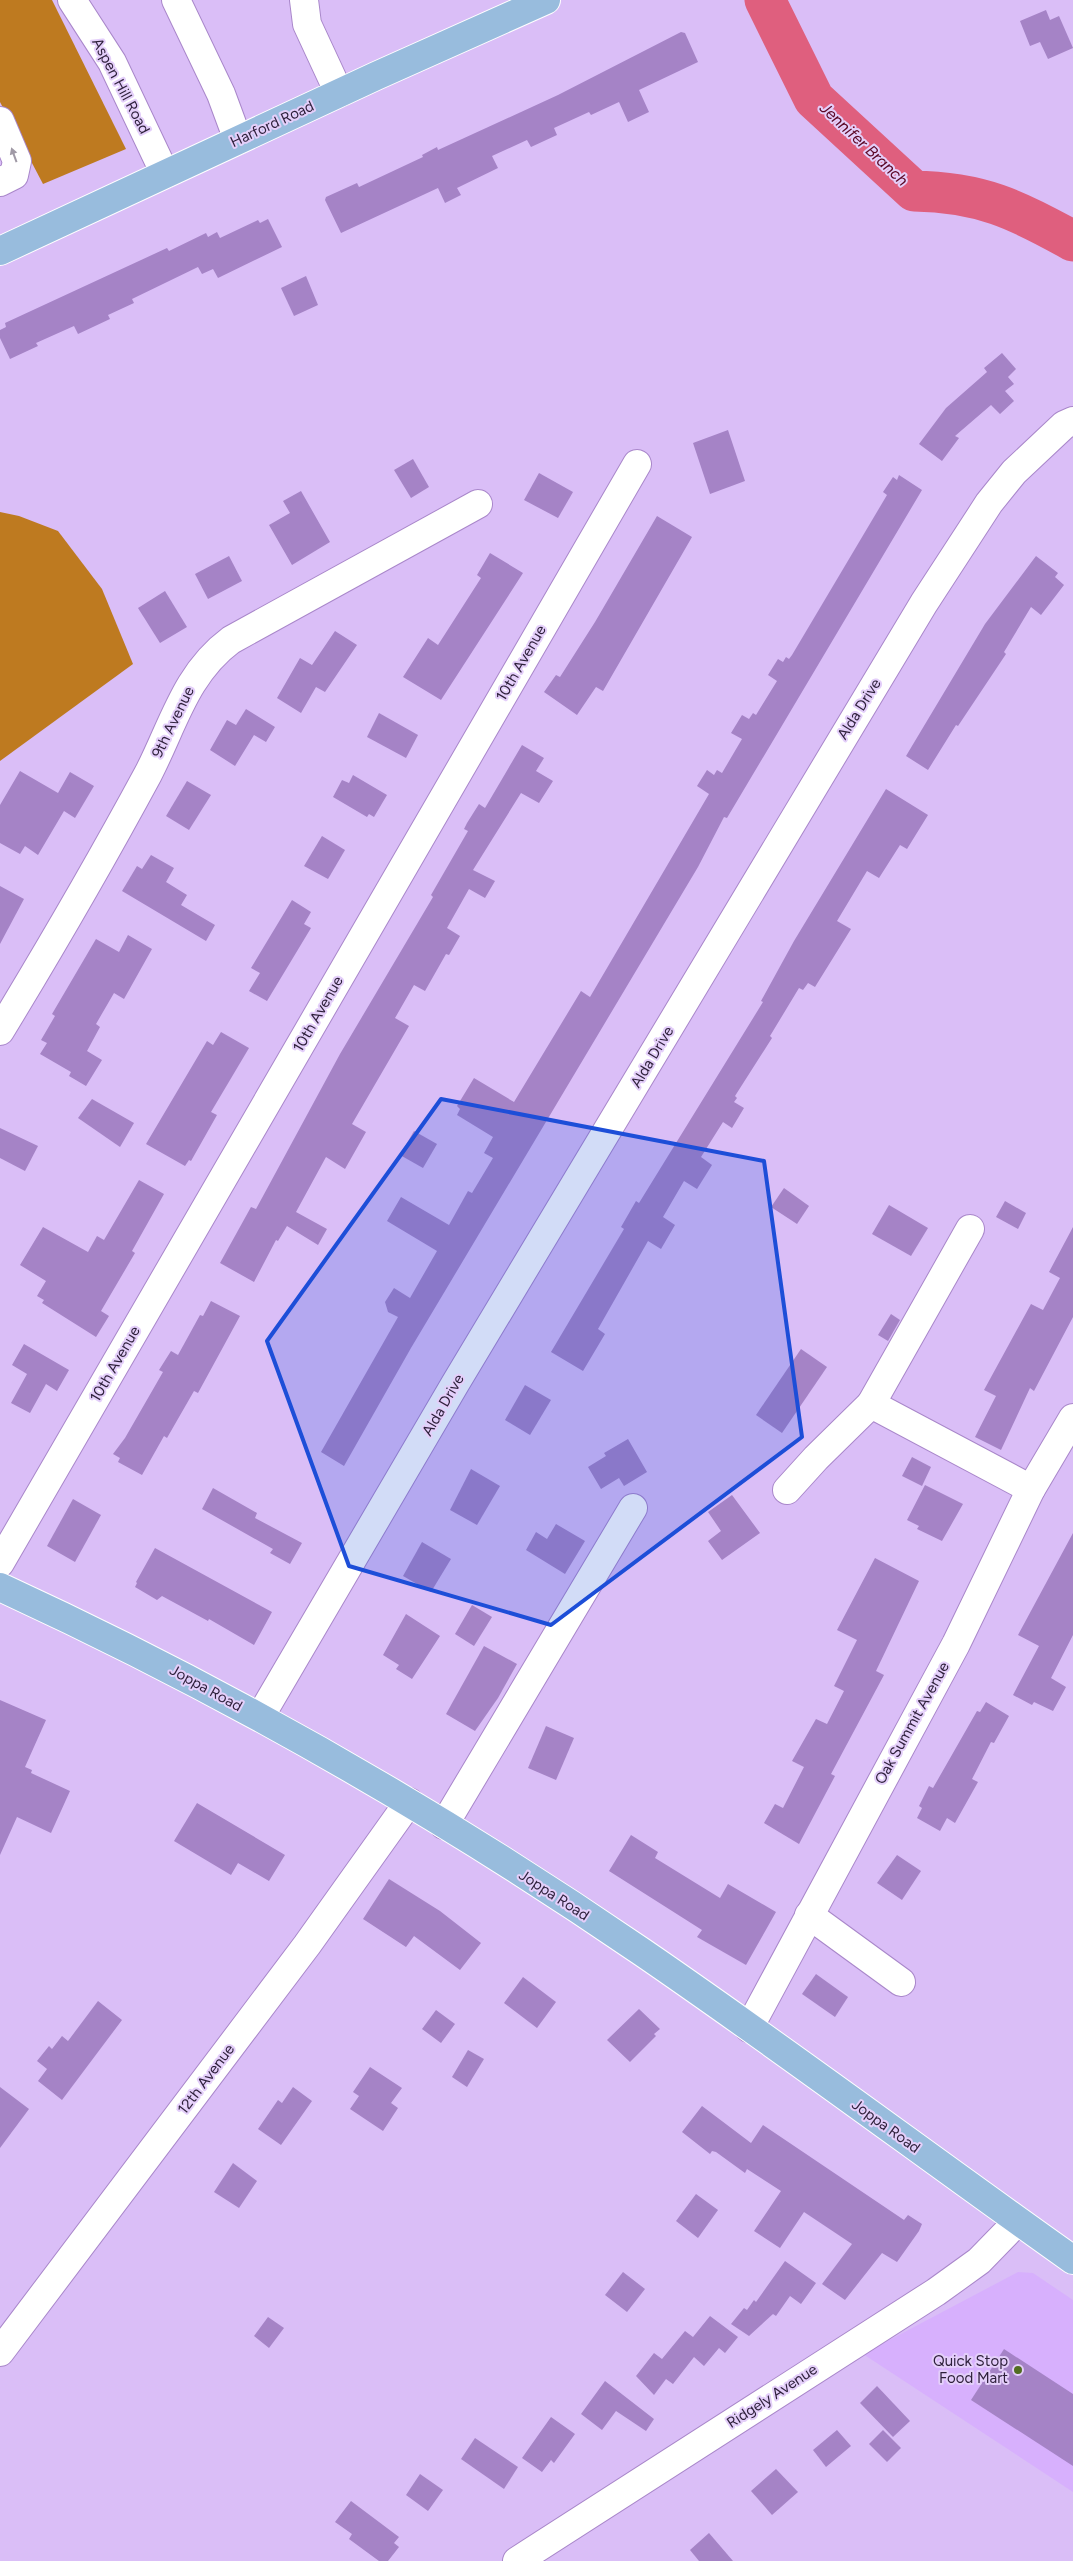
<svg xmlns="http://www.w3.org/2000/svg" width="1073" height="2561" viewBox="0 0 1073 2561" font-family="Figtree,sans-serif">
<rect width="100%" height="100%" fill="#dabef7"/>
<polygon fill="#d7b0fd" points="1018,2272 1033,2273 1073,2300 1073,2492 863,2354"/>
<g fill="#be7a20">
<polygon points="0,0 52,0 126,149 43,184 0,102"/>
<polygon points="0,512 19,516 58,531 102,589 133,664 0,761"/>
</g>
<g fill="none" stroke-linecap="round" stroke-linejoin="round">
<path stroke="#df5f7e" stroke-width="41" d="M765,0L814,99L914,191C980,192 1016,209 1073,241"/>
</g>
<g fill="#a583c6">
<polygon points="1046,10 1050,20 1059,16 1073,48 1048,59 1040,42 1030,46 1020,21"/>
<polygon points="681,32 685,33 698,62 639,90 649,112 628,122 619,102 591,115 589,112 554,128 557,135 531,147 527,140 492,156 498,168 457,188 461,195 445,203 438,188 341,233 325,200 326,197 357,183 359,187 423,157 422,155 437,147 438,150 558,95"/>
<polygon points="268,219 282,247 218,278 213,269 202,274 198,267 132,299 134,303 108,315 110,319 78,334 74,326 36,343 38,346 10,359 0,338 0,330 6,327 5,323 167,248 169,251 206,233 208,237 217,232 220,238 258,220 260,223"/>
<polygon points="306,276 318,305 294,316 281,288"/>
<polygon points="1002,353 1016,369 1008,377 1014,384 1005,391 1014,401 1000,414 991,405 955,436 959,438 942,461 919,444 946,408 987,372 984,368"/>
<polygon points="728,430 745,481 710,494 693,443"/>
<polygon points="413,459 429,487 411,498 394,470"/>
<polygon points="539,473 573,492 558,518 524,500"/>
<polygon points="899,475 922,490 727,818 724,817 698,867 411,1348 344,1466 321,1452 398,1317 388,1312 385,1302 394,1288 410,1298 437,1251 387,1221 401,1197 449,1225 468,1191 472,1193 493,1158 484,1153 493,1137 457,1115 460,1109 457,1106 474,1078 514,1102 581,991 590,997 709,794 697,786 707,770 714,775 717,770 722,773 742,739 731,733 742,715 749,719 753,713 756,715 777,681 768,675 778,659 783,662 786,657 789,659 792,655 887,495 883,492 893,477 897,480"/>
<polygon points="301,491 330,542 292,565 269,525 290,513 283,501"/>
<polygon points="657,516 692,537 603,691 596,687 577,715 544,692 556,675 560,677 595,622"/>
<polygon points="490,553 523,573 441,700 403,677 428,638 438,645 481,578 477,575"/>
<polygon points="229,556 242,581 208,599 195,574"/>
<polygon points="1036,556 1058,573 1055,577 1064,585 1041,615 1031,607 1004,652 1006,654 958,726 956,725 928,770 906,756 985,624"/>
<polygon points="165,591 187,627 160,643 138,608"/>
<polygon points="335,631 357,645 325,692 316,687 301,713 277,698 300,658 312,665"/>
<polygon points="246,709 275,727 266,742 254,735 235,766 210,750 227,720 236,725"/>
<polygon points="379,713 418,735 406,758 367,737"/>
<polygon points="522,745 544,758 536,771 553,781 539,803 521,793 473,870 495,881 485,898 469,889 447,928 460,936 449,955 446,954 425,991 414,985 395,1018 409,1026 352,1124 366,1132 345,1169 326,1157 296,1212 327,1229 318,1245 287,1226 278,1241 276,1240 254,1282 220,1263 251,1207 256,1209 340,1054 433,897 431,895 468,831 464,829 467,823 479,804 485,808"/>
<polygon points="20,771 58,793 70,772 94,786 75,818 64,811 38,855 25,846 20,854 0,843 0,805"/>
<polygon points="353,775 387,795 374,817 369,814 367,817 333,797 342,780 349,783"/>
<polygon points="187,781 211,795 189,830 166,816"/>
<polygon points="886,789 928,815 907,849 900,845 879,878 867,871 837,921 851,929 815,987 808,983 803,990 799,988 770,1036 772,1038 735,1096 737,1098 734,1102 744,1108 732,1128 723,1122 701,1157 712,1165 697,1189 684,1181 663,1217 675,1225 661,1249 648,1241 598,1329 605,1334 583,1371 551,1352 624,1229 621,1227 636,1201 639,1203 763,1002 761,1001 794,941"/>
<polygon points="322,836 345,850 328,879 304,866"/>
<polygon points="151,855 174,868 166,882 187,895 181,905 215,925 206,941 122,891 137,866 142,869"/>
<polygon points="0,886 24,899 0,944"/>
<polygon points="292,900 311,912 304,924 311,928 267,1001 249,991 260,973 251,968"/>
<polygon points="128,935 152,949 124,999 114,993 96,1024 100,1027 87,1051 102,1060 86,1086 69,1076 71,1072 40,1054 47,1043 41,1040 55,1016 52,1014 96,939 119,952"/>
<polygon points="221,1032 249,1048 211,1112 217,1115 191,1161 189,1160 185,1166 146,1144 207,1041 213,1045"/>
<polygon points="92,1099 134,1123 120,1147 78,1118"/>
<polygon points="0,1128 38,1146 25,1171 0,1158"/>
<polygon points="414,1131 437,1144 423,1168 400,1155"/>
<polygon points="139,1180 164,1194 132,1251 135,1253 101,1311 109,1316 96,1337 42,1303 44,1300 37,1296 46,1281 20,1265 43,1227 88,1252 97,1236 104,1240"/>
<polygon points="784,1188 809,1206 797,1224 771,1207"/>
<polygon points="1005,1201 1026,1213 1018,1229 996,1217"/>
<polygon points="889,1205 928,1228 911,1256 872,1234"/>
<polygon points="1073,1227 1073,1317 1034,1391 1030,1388 1001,1450 975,1437 996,1396 984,1390 1031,1304 1043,1310 1060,1278 1049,1272"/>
<polygon points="211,1301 240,1316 198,1393 194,1391 167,1438 164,1436 142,1475 118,1462 120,1458 113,1454 125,1438 163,1372 159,1370 171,1351 178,1355 200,1315 203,1316"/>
<polygon points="891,1314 900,1320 888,1341 878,1335"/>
<polygon points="24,1344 69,1370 57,1391 46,1384 30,1413 11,1403 27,1374 12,1365"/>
<polygon points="801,1349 827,1367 782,1433 756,1415"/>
<polygon points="525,1385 551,1400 530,1435 505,1420"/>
<polygon points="628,1439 647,1472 624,1486 619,1478 601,1489 588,1467 606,1456 604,1453"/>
<polygon points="912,1457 931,1467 922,1486 902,1476"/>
<polygon points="471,1469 500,1486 477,1525 450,1510"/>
<polygon points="925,1485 963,1504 942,1541 917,1529 919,1526 907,1520"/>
<polygon points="213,1488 257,1513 255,1518 302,1543 290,1564 270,1553 273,1549 202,1509"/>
<polygon points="732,1495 760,1533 722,1560 708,1541 721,1531 708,1512"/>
<polygon points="73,1499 101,1515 75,1562 47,1546"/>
<polygon points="556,1524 585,1541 565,1574 526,1550 536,1532 547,1539"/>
<polygon points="1073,1533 1073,1635 1051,1678 1066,1687 1053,1711 1034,1702 1032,1705 1013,1695 1039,1646 1018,1635"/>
<polygon points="422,1542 451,1559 431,1592 403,1576"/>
<polygon points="155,1548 272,1612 254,1645 209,1619 208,1621 162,1596 157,1600 135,1587 137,1583 136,1582"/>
<polygon points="875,1558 919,1581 876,1671 884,1675 831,1774 835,1776 799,1844 764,1823 775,1804 783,1808 804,1767 792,1761 816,1719 827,1724 844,1691 834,1686 857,1640 837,1630"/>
<polygon points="472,1605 492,1617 474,1646 455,1634"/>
<polygon points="406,1614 440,1636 412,1679 396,1669 399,1665 383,1655"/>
<polygon points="484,1646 517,1664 498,1698 475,1731 446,1714"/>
<polygon points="0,1700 46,1720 25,1767 32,1770 31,1773 70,1791 51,1833 17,1817 0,1855"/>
<polygon points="986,1702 1009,1716 994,1743 991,1742 972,1779 978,1782 955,1823 947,1818 940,1831 917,1818 922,1808 919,1806 929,1786 933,1788 977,1711 980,1712"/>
<polygon points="546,1726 574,1738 556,1780 528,1768"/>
<polygon points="197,1803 285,1855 269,1881 238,1863 231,1875 174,1841"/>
<polygon points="631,1835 658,1852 655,1858 720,1898 728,1884 776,1912 746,1965 697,1937 702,1930 609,1871"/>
<polygon points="897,1855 921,1871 902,1900 877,1883"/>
<polygon points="389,1879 440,1911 481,1943 460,1970 414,1936 406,1947 363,1919"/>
<polygon points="816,1974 848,1997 835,2017 802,1994"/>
<polygon points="523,1977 556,2002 537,2028 504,2003"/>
<polygon points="98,2001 122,2020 62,2100 38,2081 47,2069 37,2061 49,2046 52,2049 62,2036 68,2041"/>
<polygon points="639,2009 660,2029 654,2034 656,2036 630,2062 607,2040"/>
<polygon points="436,2010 455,2024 441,2043 422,2029"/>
<polygon points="468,2050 484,2059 467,2087 452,2077"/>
<polygon points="370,2067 402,2088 391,2103 398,2108 383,2131 350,2109 359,2096 353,2092"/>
<polygon points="0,2087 29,2109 0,2148"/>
<polygon points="293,2087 312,2101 281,2145 258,2129 278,2100 282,2103"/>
<polygon points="702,2106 751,2143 763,2125 904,2220 908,2215 922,2224 919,2231 897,2262 882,2253 845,2300 822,2284 852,2244 804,2212 780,2248 754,2231 781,2191 747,2169 745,2173 716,2152 712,2151 710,2154 682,2132"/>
<polygon points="233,2163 257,2181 239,2208 214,2192"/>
<polygon points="696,2194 718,2210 698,2238 676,2221"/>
<polygon points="785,2261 816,2283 801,2304 790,2296 776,2316 773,2314 749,2336 731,2324 744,2308 747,2310 754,2300 756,2302"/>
<polygon points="623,2272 645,2289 627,2312 605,2295"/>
<polygon points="710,2316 738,2337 725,2353 719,2348 704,2366 694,2357 673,2384 666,2379 654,2395 636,2376 654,2353 662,2359 685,2331 693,2337"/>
<polygon points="268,2317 284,2328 269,2348 254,2336"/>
<polygon points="1004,2349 1073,2394 1073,2466 971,2400"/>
<polygon points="605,2381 654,2419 646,2431 616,2411 602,2430 581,2414"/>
<polygon points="877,2386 910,2421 893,2437 860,2403"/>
<polygon points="551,2417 575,2434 554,2463 551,2460 542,2472 522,2458"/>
<polygon points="837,2430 851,2446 826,2467 813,2450"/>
<polygon points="883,2430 901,2448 887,2462 869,2444"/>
<polygon points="475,2438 518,2467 504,2489 461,2459"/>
<polygon points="776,2469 798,2492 772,2515 751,2491"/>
<polygon points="420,2474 443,2490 428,2511 406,2495"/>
<polygon points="351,2501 399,2537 394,2543 399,2547 388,2561 379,2561 349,2539 352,2534 335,2522"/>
<polygon points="709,2533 733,2561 699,2561 690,2550"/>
</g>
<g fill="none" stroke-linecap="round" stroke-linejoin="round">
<g stroke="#a987ca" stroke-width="30">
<g id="minor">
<polyline points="72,0 112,62 165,174"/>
<polyline points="176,0 221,94 238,140"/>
<polyline points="304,0 307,24 339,93"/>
<polyline points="0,121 17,161 14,175 0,182"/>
<path d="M0,1031C51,947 101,861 148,774C173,726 185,674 231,640L478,504"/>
<polyline points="871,1404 970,1229"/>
<polyline points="787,1490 816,1458 871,1404 1031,1489"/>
<polyline points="0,1563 637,464"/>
<polyline points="260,1717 455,1384 924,603 989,503 1014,472 1064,425 1073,421"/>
<polyline points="444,1825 633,1508"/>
<polyline points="809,1915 901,1982"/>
<polyline points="749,2028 956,1644 1031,1489 1073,1418"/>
<polyline points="0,2352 307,1945 409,1802"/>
<polyline points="517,2561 936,2292 979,2261 1018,2221"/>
</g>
</g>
<g stroke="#fff" stroke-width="30">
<g id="major">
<polyline points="0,251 376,76 546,0"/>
<path d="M0,1587C224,1690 439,1813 642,1952C788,2052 929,2158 1073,2260"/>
</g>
</g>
<use href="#minor" stroke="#fff" stroke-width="28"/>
<use href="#major" stroke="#98bcdd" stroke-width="28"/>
</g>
<defs><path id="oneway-solid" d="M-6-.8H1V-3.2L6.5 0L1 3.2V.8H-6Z" transform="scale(1.25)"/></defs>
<use fill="#a09aa6" href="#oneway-solid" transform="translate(14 155) rotate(-110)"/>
<path fill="#1d4ed8" fill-opacity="0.2" stroke="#1d4ed8" stroke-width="4" stroke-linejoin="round" d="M441,1099L764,1161L802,1437L551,1625L349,1566L267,1341Z"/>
<circle fill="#516d21" stroke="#e4cffa" stroke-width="2" cx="1018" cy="2370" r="5"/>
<g text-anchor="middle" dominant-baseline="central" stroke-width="4" stroke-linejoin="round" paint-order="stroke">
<g font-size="15" fill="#2d1f3a" stroke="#e4cffa">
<text transform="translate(121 86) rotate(62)">Aspen Hill Road</text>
<text transform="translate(272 124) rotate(-25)">Harford Road</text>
<text transform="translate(521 663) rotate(-60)">10th Avenue</text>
<text transform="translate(859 709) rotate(-58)">Alda Drive</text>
<text transform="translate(173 722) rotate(-64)">9th Avenue</text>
<text transform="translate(318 1014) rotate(-60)">10th Avenue</text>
<text transform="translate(652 1057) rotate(-59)">Alda Drive</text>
<text transform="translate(115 1364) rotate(-60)">10th Avenue</text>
<text transform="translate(443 1405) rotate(-60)">Alda Drive</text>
<text transform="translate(206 1688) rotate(29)">Joppa Road</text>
<text transform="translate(912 1723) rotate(-61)">Oak Summit Avenue</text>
<text transform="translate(554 1895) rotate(33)">Joppa Road</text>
<text transform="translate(206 2079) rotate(-53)">12th Avenue</text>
<text transform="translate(886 2126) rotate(36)">Joppa Road</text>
<text transform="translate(772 2396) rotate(-33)">Ridgely Avenue</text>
</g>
<g font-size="15" fill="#2d1f3a" stroke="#e4cffa" text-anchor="end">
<text x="1008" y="2361">Quick Stop<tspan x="1008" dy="17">Food Mart</tspan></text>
</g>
<g font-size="16" font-style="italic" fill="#5b0725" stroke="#e4cffa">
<text transform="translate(864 144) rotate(43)">Jennifer Branch</text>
</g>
</g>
</svg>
